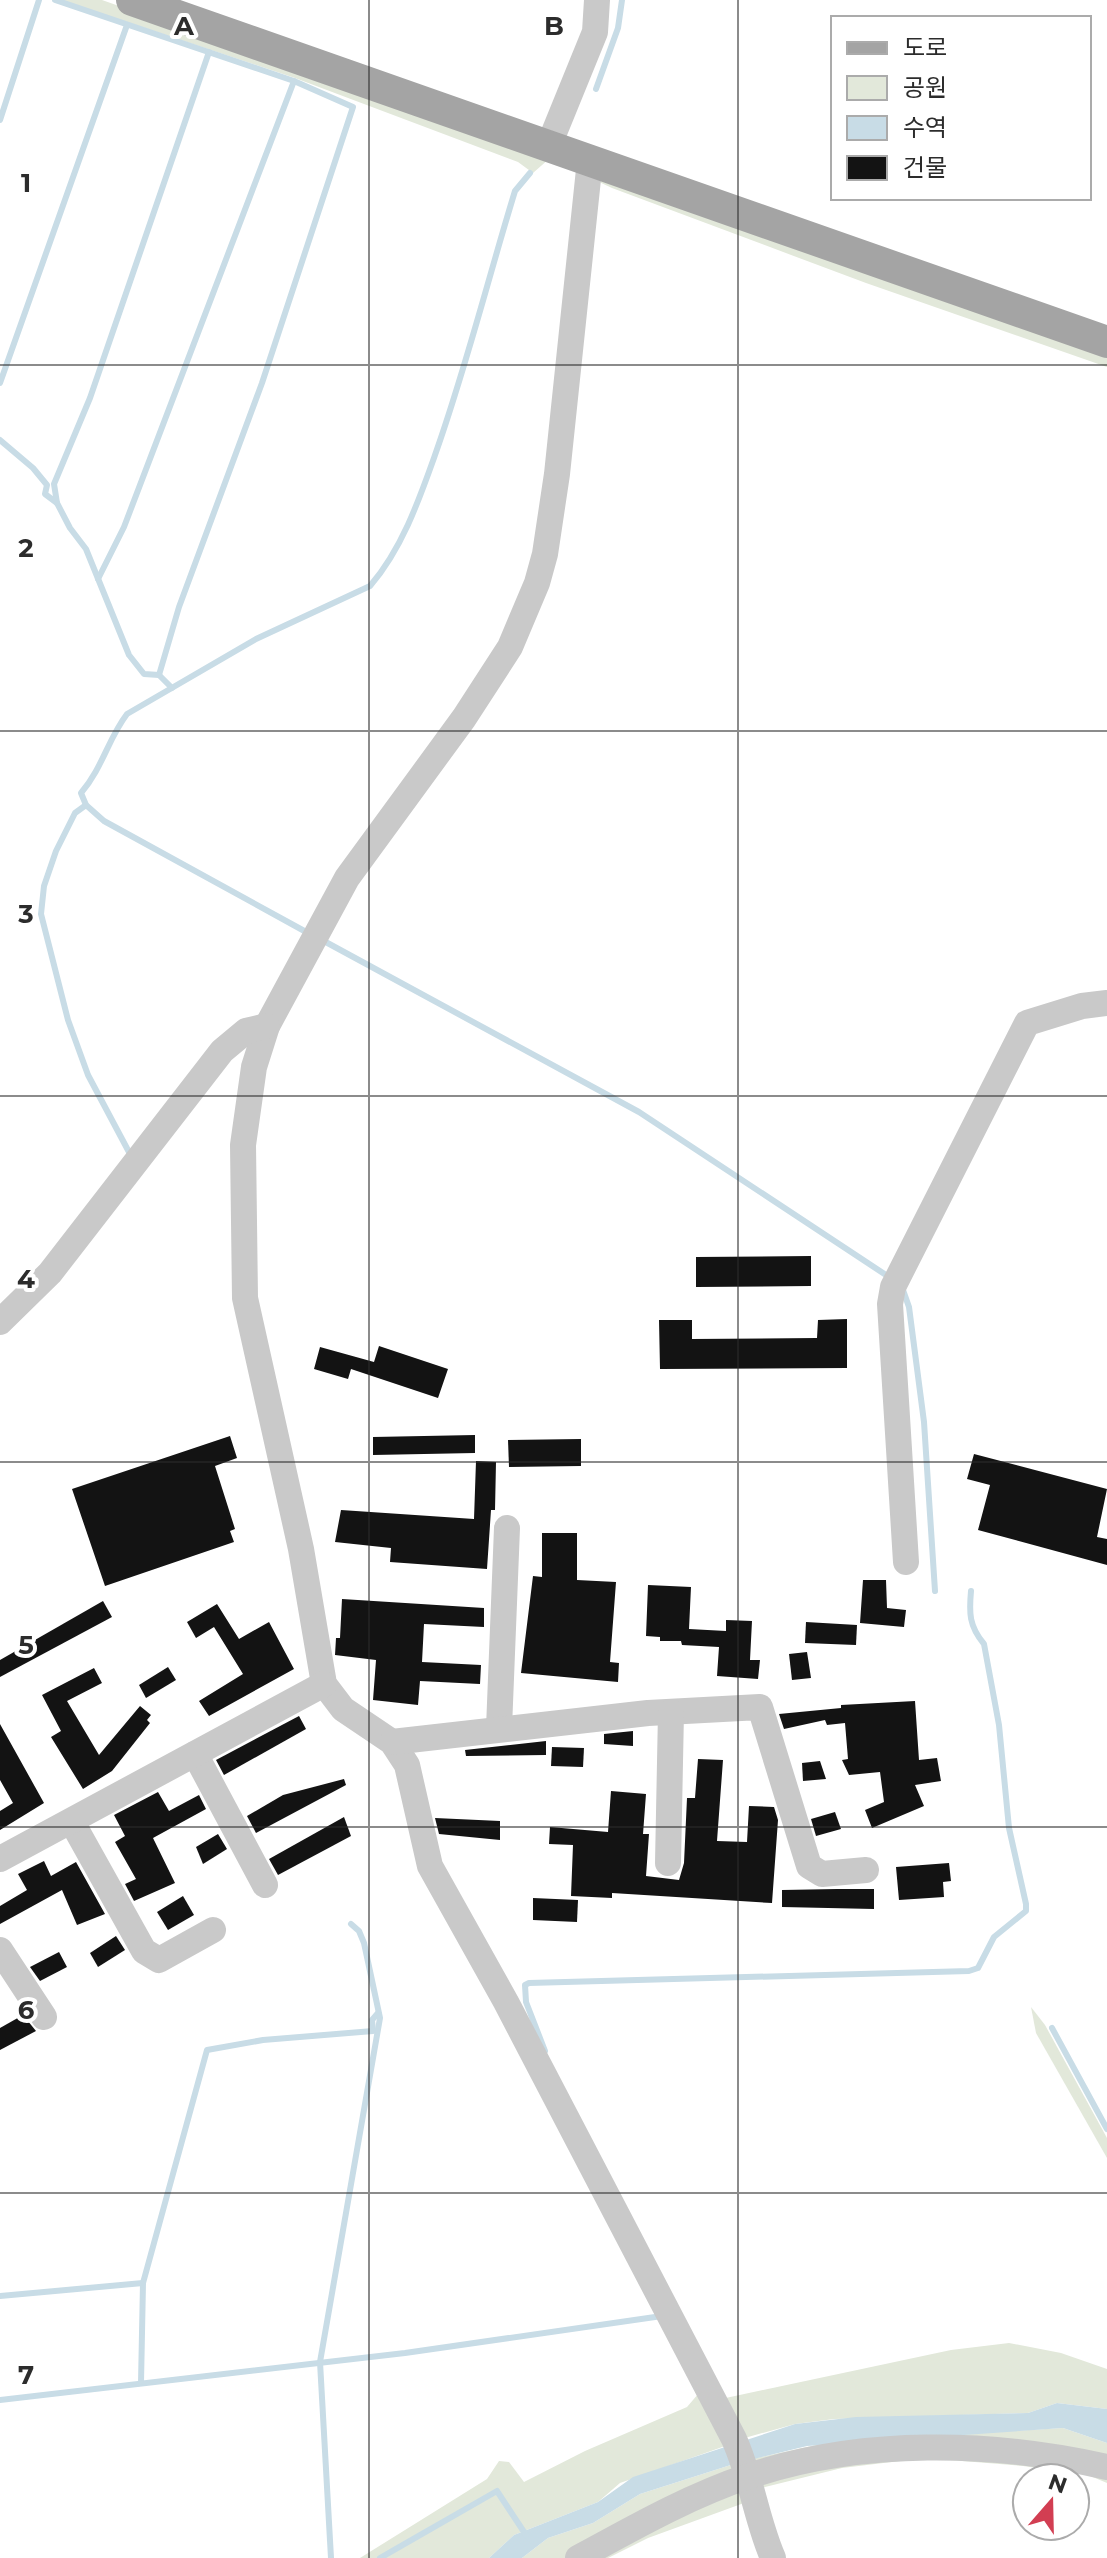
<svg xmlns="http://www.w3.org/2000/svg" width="1107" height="2558" viewBox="0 0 1107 2558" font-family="Montserrat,'Noto Sans KR',sans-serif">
<rect width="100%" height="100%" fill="#fff"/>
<g fill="#e2e8da">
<polygon points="61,0 102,0 550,158 533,173 518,162 295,78"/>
<polygon points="600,178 1107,355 1107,367 866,283 612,188 597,181"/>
<polygon points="1031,2007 1045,2025 1107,2138 1107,2158 1036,2033"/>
<polygon points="1009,2343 1061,2353 1107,2369 1107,2409 1057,2403 1028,2413 834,2419 795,2424 741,2439 721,2399 951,2350"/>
<polygon points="699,2393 728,2445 620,2483 598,2502 514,2535 489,2558 360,2558 487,2479 499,2461 509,2462 524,2482 585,2451 687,2407"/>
<polygon points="1063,2428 1107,2443 1107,2483 1088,2475 1023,2466 925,2458 842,2468 761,2488 751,2459 835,2441"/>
<polygon points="737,2463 744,2503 648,2538 608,2558 522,2558 548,2538 593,2523 640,2494"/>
</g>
<polygon fill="#c8dce6" points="1057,2403 1107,2409 1107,2443 1063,2428 807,2446 737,2463 640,2494 593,2523 548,2538 522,2558 489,2558 514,2535 598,2502 633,2477 795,2424 856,2417 1028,2413"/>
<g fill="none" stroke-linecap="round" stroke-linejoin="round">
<g stroke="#c8dce6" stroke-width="6">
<polyline points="55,0 294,81 353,107 262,383 179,607 159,675"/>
<polyline points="596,89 618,28 622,0"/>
<polyline points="0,120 39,0"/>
<polyline points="0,383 127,25"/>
<polyline points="0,440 33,468 47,485 45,494 57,503 70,528 86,549 129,655 144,674 159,675 172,688"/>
<polyline points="57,503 54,484 90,398 209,52"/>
<polyline points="98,579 124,527 294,81"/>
<polyline points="86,805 75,813 56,851 44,886 41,914 68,1020 88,1075 130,1154"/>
<path d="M308,933L104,821L86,805L81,793C103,767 108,739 127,714L256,639L370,586C402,549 419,500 435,455C466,368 488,279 515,191L530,173"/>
<polyline points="322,940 639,1112 889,1277"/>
<polyline points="903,1290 909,1307 924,1422 935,1591"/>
<polyline points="1052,2028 1107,2129"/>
<path d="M545,2051L526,2002L525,1985L529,1983L969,1971L978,1968L994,1937L1026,1911V1904L1009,1828L999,1725L984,1644C969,1626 969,1613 971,1591"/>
<polyline points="0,2296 143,2283"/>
<polyline points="141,2383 143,2283 207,2050 263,2040 373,2031 372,2020 378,2013"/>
<polyline points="0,2400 405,2353 662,2316"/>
<polyline points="331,2558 320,2362 380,2018 364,1943 359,1931 351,1924"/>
<polyline points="380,2558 497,2491 526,2535"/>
</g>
</g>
<g fill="#131313">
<polygon points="811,1256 811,1286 696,1287 696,1257"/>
<polygon points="847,1319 847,1368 660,1369 659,1320 692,1320 692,1339 817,1338 818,1320"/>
<polygon points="379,1346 448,1369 438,1398 351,1369 348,1379 314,1369 320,1347 374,1362"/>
<polygon points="475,1435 475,1453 373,1455 373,1437"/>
<polygon points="230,1436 237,1458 215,1466 235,1529 230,1531 234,1542 105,1586 72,1489"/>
<polygon points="581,1439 581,1466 509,1467 508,1440"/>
<polygon points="974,1454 1107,1489 1097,1537 1107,1539 1107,1565 978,1530 990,1485 967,1479"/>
<polygon points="476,1461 496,1462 495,1510 491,1510 487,1569 390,1562 391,1548 335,1542 341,1510 474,1519"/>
<polygon points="542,1533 577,1533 577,1580 616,1582 610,1662 619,1663 618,1682 521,1673 533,1576 542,1577"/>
<polygon points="863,1580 886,1580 887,1608 906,1610 904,1627 860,1623"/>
<polygon points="648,1585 691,1587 689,1629 726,1631 726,1620 752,1621 750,1660 760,1660 758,1679 717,1676 719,1647 682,1645 681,1641 660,1641 660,1637 646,1636"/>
<polygon points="342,1599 484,1608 484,1627 424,1624 422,1662 481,1665 480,1684 420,1681 418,1705 373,1700 376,1660 335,1655 336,1638 340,1638"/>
<polygon points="103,1601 112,1617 0,1677 0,1660"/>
<polygon points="217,1604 239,1639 269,1622 294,1669 209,1716 199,1701 243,1674 214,1627 196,1638 187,1622"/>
<polygon points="806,1622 857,1625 856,1645 805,1643"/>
<polygon points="807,1652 811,1678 792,1680 789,1654"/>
<polygon points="168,1667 176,1680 146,1698 139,1685"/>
<polygon points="94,1668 102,1683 67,1701 99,1755 140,1706 151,1715 147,1720 150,1723 112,1771 83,1789 51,1737 61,1731 42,1695"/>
<polygon points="915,1701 919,1760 937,1758 941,1781 915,1785 924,1806 872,1828 865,1810 884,1802 880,1772 849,1775 842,1760 848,1759 845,1723 827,1725 825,1720 784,1729 779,1714 841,1708 841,1705"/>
<polygon points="299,1716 306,1729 224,1775 216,1760"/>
<polygon points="0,1724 44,1803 0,1830 0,1811 13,1803 0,1780"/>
<polygon points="633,1731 633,1746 604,1744 604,1734"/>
<polygon points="546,1741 546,1755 466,1756 465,1750"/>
<polygon points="552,1747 584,1748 583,1767 551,1766"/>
<polygon points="698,1759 723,1760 717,1841 747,1842 749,1806 774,1807 778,1820 772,1903 612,1893 612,1898 571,1896 573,1845 549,1844 550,1827 608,1832 611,1791 646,1794 643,1834 649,1834 646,1876 679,1880 684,1863 687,1798 695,1798"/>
<polygon points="820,1761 826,1779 803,1781 802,1763"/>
<polygon points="344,1779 346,1785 256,1833 247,1816 283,1795"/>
<polygon points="158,1792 169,1811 199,1795 206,1809 153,1838 175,1883 134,1901 125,1884 136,1879 115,1842 125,1836 114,1815"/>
<polygon points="835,1812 841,1829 816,1836 811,1819"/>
<polygon points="344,1817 351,1836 278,1875 269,1859"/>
<polygon points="435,1818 500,1821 500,1840 439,1834"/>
<polygon points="218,1834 227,1849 203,1864 196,1847"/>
<polygon points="44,1861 51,1876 76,1862 105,1914 77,1925 62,1890 0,1924 0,1906 27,1890 18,1874"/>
<polygon points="949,1863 951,1881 943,1882 944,1897 899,1900 896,1867"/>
<polygon points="837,1889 874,1889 874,1909 782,1907 782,1890"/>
<polygon points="183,1896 194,1915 168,1930 157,1912"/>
<polygon points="533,1898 578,1900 577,1922 533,1920"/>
<polygon points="116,1936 125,1950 98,1967 90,1953"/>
<polygon points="59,1952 67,1967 40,1981 30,1967"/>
<polygon points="23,2015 36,2031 0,2050 0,2028"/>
</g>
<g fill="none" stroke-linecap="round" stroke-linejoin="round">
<g stroke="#c9c9c9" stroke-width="26">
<polyline points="549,145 595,32 597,0"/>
<path d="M590,160L557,474L545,554L537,583L510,647L464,718L347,878L267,1026L254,1067L243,1145L245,1298L301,1549L324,1684L343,1709L392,1742L407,1765L430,1866L506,2002L734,2439C752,2479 756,2519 773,2558"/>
<polyline points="0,1322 50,1273 222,1051 246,1031 267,1026"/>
<polyline points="906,1562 890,1304 893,1287 1027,1023 1082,1006 1107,1003"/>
<polyline points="499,1728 507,1528"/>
<polyline points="392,1742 648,1713 760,1707 809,1866 822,1874 866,1870"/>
<polyline points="195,1754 265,1885"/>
<polyline points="72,1822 144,1951 159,1960 213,1930"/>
<polyline points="0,1859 324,1684"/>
<polyline points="668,1863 671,1712"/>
<polyline points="0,1950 44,2017"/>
<path d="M578,2558C633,2528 689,2496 749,2476C862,2438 992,2441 1107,2467"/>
</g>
<polyline stroke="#a4a4a4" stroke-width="32" points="132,0 1107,342"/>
</g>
<path fill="none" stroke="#2c2c2c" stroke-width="2" stroke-opacity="0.55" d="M369,0V2558M738,0V2558M0,365H1107M0,731H1107M0,1096H1107M0,1462H1107M0,1827H1107M0,2193H1107"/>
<g font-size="26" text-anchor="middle" font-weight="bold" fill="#2c2c2c" stroke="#fff" stroke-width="8" stroke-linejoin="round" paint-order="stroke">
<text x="184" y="35">A</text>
<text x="554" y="35">B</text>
<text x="26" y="192">1</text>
<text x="26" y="557">2</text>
<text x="26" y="923">3</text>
<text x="26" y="1288">4</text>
<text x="26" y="1654">5</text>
<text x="26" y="2019">6</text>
<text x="26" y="2384">7</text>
</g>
<rect x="831" y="16" width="260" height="184" fill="#ffffff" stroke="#ababab" stroke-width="2"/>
<rect x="847" y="42" width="40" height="12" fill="#a4a4a4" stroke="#ababab" stroke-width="2"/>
<text x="903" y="56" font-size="24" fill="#2c2c2c">도로</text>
<rect x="847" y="76" width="40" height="24" fill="#e2e8da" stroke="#ababab" stroke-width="2"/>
<text x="903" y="96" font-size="24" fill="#2c2c2c">공원</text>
<rect x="847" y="116" width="40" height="24" fill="#c8dce6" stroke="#ababab" stroke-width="2"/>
<text x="903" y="136" font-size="24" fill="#2c2c2c">수역</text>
<rect x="847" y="156" width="40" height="24" fill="#131313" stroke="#ababab" stroke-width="2"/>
<text x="903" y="176" font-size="24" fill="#2c2c2c">건물</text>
<g transform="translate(1051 2502) rotate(20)"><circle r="38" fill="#ffffff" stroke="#ababab" stroke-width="2"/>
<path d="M0-6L14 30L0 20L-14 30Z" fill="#d23e52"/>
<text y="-12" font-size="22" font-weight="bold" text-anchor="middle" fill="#2c2c2c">N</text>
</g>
</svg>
